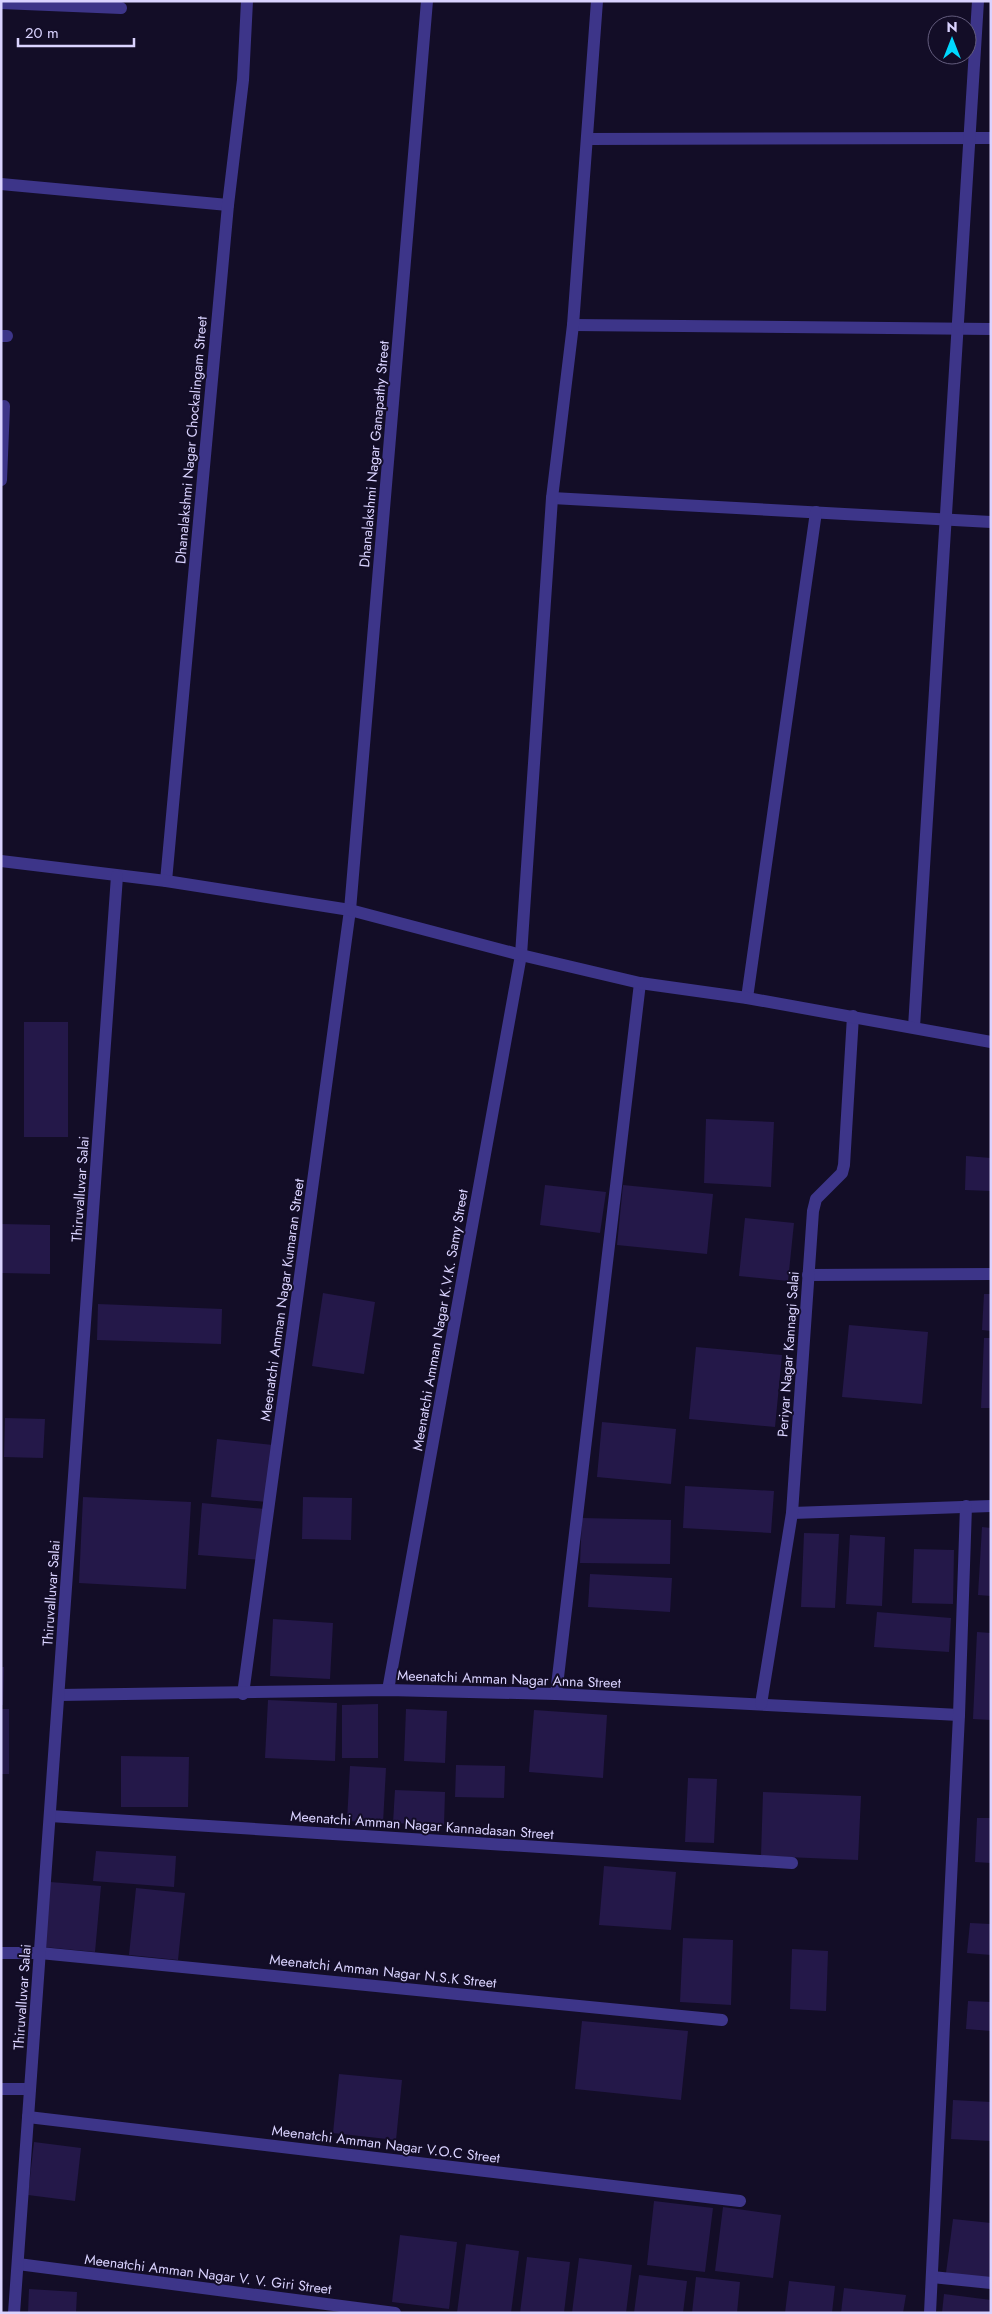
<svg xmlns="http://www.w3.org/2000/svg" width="992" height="2314" viewBox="0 0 992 2314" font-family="Jost,sans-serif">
<rect width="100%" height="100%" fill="#130d27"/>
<g fill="#241849">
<rect x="24" y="1022" width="44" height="115"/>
<polygon points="706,1119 774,1122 771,1187 704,1183"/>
<polygon points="966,1156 991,1158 991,1191 965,1190"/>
<polygon points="545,1185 606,1192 600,1233 540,1225"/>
<polygon points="623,1185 713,1194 707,1254 617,1245"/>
<polygon points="745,1218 794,1223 788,1281 739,1276"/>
<polygon points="1,1224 50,1225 50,1274 1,1273"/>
<polygon points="323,1293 375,1302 364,1374 312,1366"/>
<polygon points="984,1294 991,1294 991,1331 982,1330"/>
<polygon points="98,1304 222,1309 221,1344 97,1340"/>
<polygon points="849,1325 928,1332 922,1404 842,1397"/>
<polygon points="984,1338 991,1338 991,1408 981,1408"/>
<polygon points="696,1347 782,1355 775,1427 689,1419"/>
<polygon points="5,1418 45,1419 43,1458 4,1457"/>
<polygon points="602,1422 676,1429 671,1484 597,1477"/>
<polygon points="217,1439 273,1445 267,1502 211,1497"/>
<polygon points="685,1486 774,1491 771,1533 683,1528"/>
<polygon points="83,1497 191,1502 186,1589 79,1583"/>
<polygon points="303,1497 352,1498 351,1540 302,1539"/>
<polygon points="202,1503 265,1509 261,1560 198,1555"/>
<polygon points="582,1518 671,1520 670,1564 580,1563"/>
<polygon points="982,1527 991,1528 991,1596 978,1595"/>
<polygon points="804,1533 839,1534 835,1608 801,1607"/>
<polygon points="850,1535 885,1537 882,1606 846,1604"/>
<polygon points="914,1549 954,1550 953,1604 912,1603"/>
<polygon points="590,1574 672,1578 670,1612 588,1607"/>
<polygon points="877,1612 951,1618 949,1652 874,1647"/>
<polygon points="273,1619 333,1623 330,1679 270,1676"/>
<polygon points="977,1632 991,1633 991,1720 973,1719"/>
<polygon points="1,1667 4,1667 3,1705 1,1705"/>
<polygon points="268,1700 337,1703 335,1761 265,1758"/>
<polygon points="378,1704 378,1758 342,1758 342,1705"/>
<rect x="1" y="1709" width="8" height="65"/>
<polygon points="406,1709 447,1711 445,1763 404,1761"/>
<polygon points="534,1710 607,1715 603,1778 529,1772"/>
<polygon points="121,1756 189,1757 188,1807 121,1807"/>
<polygon points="456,1765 505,1766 504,1798 455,1797"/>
<polygon points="350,1766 386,1768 383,1823 347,1821"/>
<polygon points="688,1778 717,1779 714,1843 685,1842"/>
<polygon points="395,1790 445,1792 444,1825 393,1823"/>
<polygon points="763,1792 861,1796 858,1860 761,1856"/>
<polygon points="977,1818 991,1818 991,1863 975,1862"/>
<polygon points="96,1851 176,1856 174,1887 93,1881"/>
<polygon points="604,1866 676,1872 671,1930 599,1925"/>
<polygon points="50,1882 101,1886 95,1952 44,1947"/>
<polygon points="136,1888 185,1893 178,1960 129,1955"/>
<polygon points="970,1923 991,1924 991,1955 967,1953"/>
<polygon points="683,1938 733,1940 731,2005 680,2002"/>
<polygon points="792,1949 828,1951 826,2011 790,2009"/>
<polygon points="968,2001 991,2002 991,2031 966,2029"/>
<polygon points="582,2021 688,2031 681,2100 575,2089"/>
<polygon points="339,2074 402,2080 396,2140 333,2133"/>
<polygon points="953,2100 991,2102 991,2141 951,2139"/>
<polygon points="34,2142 81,2148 75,2201 28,2195"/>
<polygon points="654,2201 713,2208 705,2272 647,2265"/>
<polygon points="723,2207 781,2215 773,2278 715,2271"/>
<polygon points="953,2219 991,2223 991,2278 946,2273"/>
<polygon points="400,2235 457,2242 449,2309 392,2302"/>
<polygon points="466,2244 519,2251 511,2313 457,2313"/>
<polygon points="527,2257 570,2262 564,2313 520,2313"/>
<polygon points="579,2258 632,2265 626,2313 572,2313"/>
<polygon points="639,2275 687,2281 683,2313 634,2313"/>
<polygon points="696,2277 740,2282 737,2313 692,2313"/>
<polygon points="789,2281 835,2286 832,2313 785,2313"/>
<polygon points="844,2288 906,2295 903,2313 841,2313"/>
<polygon points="29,2289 77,2292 76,2313 28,2313"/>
<polygon points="944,2294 991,2300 991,2313 942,2313"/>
</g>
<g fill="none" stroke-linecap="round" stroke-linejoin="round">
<g stroke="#3d3589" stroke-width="12">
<polyline points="1,3 121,8"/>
<polyline points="587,139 991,138"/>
<polyline points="1,184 228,205"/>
<polyline points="573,325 991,329"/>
<polyline points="1,336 7,336"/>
<polyline points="1,480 4,406"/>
<polyline points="552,498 991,522"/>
<polyline points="166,881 228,205 243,80 247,1"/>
<polyline points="747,998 816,512"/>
<polyline points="914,1027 978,1"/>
<polyline points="808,1275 991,1274"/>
<polyline points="792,1513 991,1506"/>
<polyline points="388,1690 521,955 552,498 573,325 597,1"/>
<polyline points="243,1694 350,910 427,1"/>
<polyline points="556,1694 640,983"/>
<polyline points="59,1695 388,1690 556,1694 959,1715"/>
<polyline points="761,1704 792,1513 813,1211 816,1199 842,1173 844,1165 853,1016"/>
<polyline points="50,1816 792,1863"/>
<polyline points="1,1953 40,1953 722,2020"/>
<polyline points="1,2089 30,2089"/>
<polyline points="28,2117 740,2201"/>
<polyline points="18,2264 395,2313"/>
<polyline points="932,2277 991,2283"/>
<polyline points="930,2313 959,1715 966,1506"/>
</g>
<g stroke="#3d3589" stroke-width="12">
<polyline points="1,861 166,881 350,910 521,955 640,983 747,998 991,1042"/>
<polyline points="14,2313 117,876"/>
</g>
</g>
<g text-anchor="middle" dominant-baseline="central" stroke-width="4" stroke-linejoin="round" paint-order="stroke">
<g font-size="14" fill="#dad3ff" stroke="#130d27">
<text transform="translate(191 440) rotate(-85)">Dhanalakshmi Nagar Chockalingam Street</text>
<text transform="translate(374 454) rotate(-85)">Dhanalakshmi Nagar Ganapathy Street</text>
<text transform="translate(80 1189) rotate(-86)">Thiruvalluvar Salai</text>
<text transform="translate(282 1300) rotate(-82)">Meenatchi Amman Nagar Kumaran Street</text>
<text transform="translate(440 1320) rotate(-80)">Meenatchi Amman Nagar K.V.K. Samy Street</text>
<text transform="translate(788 1354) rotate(-86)">Periyar Nagar Kannagi Salai</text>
<text transform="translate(51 1593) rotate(-86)">Thiruvalluvar Salai</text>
<text transform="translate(509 1679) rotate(2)">Meenatchi Amman Nagar Anna Street</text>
<text transform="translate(422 1825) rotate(4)">Meenatchi Amman Nagar Kannadasan Street</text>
<text transform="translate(383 1971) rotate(6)">Meenatchi Amman Nagar N.S.K Street</text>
<text transform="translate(22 1997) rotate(-86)">Thiruvalluvar Salai</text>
<text transform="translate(386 2144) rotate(7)">Meenatchi Amman Nagar V.O.C Street</text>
<text transform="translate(208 2274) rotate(7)">Meenatchi Amman Nagar V. V. Giri Street</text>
</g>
</g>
<rect width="992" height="2314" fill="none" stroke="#dad3ff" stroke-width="5"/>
<g transform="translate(952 40)"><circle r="24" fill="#130d27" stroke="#635c7d"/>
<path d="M0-4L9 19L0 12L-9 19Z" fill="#00d8fe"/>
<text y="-8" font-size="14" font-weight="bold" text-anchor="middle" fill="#dad3ff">N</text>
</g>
<path d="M18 38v8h116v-8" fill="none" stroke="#dad3ff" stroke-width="2.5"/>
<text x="25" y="38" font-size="15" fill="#dad3ff" stroke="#130d27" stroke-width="4" paint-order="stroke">20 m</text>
</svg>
